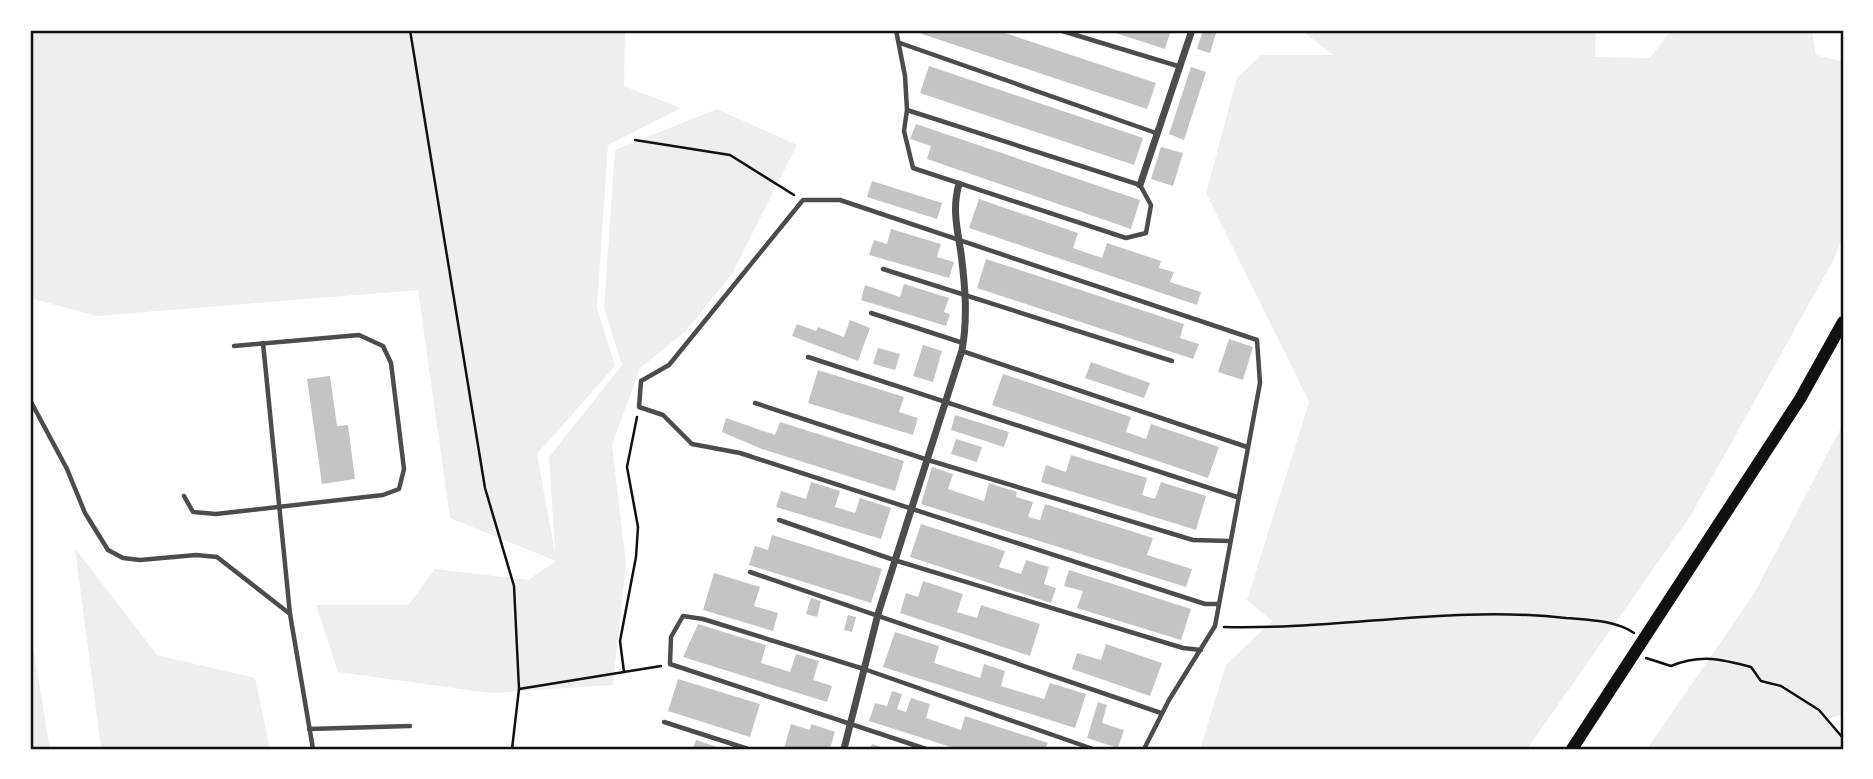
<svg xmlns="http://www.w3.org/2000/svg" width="1873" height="779" viewBox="0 0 1873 779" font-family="'Open Sans',sans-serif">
<rect width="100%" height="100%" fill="#fff"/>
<g fill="#eee">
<polygon points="30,30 625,30 624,86 681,108 608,145 597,308 615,366 537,454 555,552 549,457 622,365 604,308 615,150 717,109 797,145 732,274 685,332 640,368 612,445 626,564 613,685 490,693 338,672 316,605 408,605 435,569 528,580 556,561 450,518 418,290 96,316 30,298"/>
<polygon points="1301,30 1596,30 1595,57 1650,58 1668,34 1687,30 1812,30 1816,55 1843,62 1843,235 1834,259 1691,515 1527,749 1200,749 1226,665 1272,621 1247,600 1309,402 1206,193 1237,78 1261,55 1333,55"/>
<polygon points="1843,424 1843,714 1825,720 1843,737 1843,749 1647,749 1755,592"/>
<polygon points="75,548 157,655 255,678 270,749 101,749"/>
<polygon points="30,627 50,749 30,749"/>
</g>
<g fill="#c4c4c4">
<polygon points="910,30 996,30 1156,83 1147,109"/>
<polygon points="1106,30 1171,30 1165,49"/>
<polygon points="1203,30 1217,30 1210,53 1197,49"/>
<polygon points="929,66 1143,138 1134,165 920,93"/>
<polygon points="1191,67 1206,72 1184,140 1169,134"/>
<polygon points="916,124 1140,200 1131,229 927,159 931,146 910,139"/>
<polygon points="1161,147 1183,153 1173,186 1151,179"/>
<polygon points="872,181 942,203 937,219 867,197"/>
<polygon points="979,199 1078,233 1073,248 1102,258 1107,243 1161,261 1159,268 1174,272 1170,282 1201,292 1197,305 969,228"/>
<polygon points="891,229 941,244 937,257 954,262 949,278 869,255 874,240 887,244"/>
<polygon points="986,259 1184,324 1180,338 1199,344 1193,359 977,288"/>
<polygon points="904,284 949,298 944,312 950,314 946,326 861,300 865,285 900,297"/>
<polygon points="850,320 870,328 858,361 792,336 797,324 816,331 818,327 844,337"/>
<polygon points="1229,339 1253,347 1243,380 1218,372"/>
<polygon points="923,345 942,351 933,382 913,376"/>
<polygon points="878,348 900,354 895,370 873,364"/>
<polygon points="1091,362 1150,383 1144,398 1085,378"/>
<polygon points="818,370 904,397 899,412 918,418 913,435 808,403"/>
<polygon points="1003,374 1131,417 1126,432 1146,439 1151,424 1219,447 1208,478 992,405"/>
<polygon points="330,376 337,426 348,425 355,479 322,484 307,379"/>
<polygon points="955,415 1009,432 1004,447 951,430"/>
<polygon points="726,418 775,435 780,422 904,461 895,491 762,449 722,432"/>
<polygon points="956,439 982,447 977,462 951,454"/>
<polygon points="1071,455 1147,478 1142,495 1155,499 1161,482 1206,496 1196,530 1041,482 1046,465 1066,472"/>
<polygon points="932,467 953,474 948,489 984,501 989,483 1017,492 1016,497 1033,502 1028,517 1040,520 1045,504 1153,538 1147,555 1192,569 1186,587 921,504"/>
<polygon points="811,482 840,491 835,507 855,513 860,498 891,508 881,539 776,507 781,491 806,499"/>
<polygon points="921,524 1005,551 999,567 1021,574 1026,560 1049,567 1044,584 1056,588 1051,603 910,557"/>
<polygon points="772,535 882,569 871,603 749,565 755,546 768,550"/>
<polygon points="1069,570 1191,609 1181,640 1077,608 1083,591 1064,586"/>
<polygon points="714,573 760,587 754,606 778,613 773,631 703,610"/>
<polygon points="923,581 963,594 957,612 977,618 981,605 1040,624 1030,656 900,613 906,593 918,597"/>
<polygon points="811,598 821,601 817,617 806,614"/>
<polygon points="848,615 856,617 852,632 844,630"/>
<polygon points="698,624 766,645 761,663 790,672 796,654 819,661 813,680 832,686 827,702 683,657"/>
<polygon points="895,632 939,646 934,663 980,678 984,664 1005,671 1001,686 1044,699 1050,683 1086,694 1075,728 883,667"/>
<polygon points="1106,644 1162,663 1150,696 1072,669 1077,653 1101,660"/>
<polygon points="678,679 760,704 750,737 668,711"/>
<polygon points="892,691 902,694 897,709 906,712 911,698 930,704 926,718 961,730 965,716 1048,743 1045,749 957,749 869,721 875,703 887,706"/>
<polygon points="1098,702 1107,705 1102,723 1124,730 1118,748 1087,738"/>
<polygon points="791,724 810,730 811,724 835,732 830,749 784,749"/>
<polygon points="696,740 723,749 693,749"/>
<polygon points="872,744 886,749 870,749"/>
</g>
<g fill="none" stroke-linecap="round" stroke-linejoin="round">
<g stroke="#111" stroke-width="2.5">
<polyline points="410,30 485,488 514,586 519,689 512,749"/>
<polyline points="635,140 730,155 794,195"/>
<path d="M1224,627C1338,630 1452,605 1566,618C1588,620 1615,620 1634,633"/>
<path d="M1646,658L1671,666C1701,654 1721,659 1751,667L1761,681L1781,686L1819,710L1843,738"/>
<polyline points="624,672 620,641 636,557 638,527 627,467 637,417"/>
<polyline points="519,689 661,666"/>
</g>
<g stroke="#4c4c4c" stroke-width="4.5">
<polyline points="896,30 905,76 907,110 904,131 913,168 1126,238 1146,233 1151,205 1140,185 907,110"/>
<polyline points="1059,30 1181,67"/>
<polyline points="900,43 1156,133"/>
<polyline points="883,269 1172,361"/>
<polyline points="871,313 963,343"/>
<polyline points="263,343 290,614"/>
<polyline points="962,351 1247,447"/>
<polyline points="808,357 1237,497"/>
<polyline points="30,400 67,469 85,513 108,550 123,558 140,560 196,555 217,557 290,614 313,749"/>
<polyline points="755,403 928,460 1193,540 1229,541"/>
<polyline points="184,496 193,512 216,514 383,495 399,489 404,469 391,363 383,346 359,335 234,346"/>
<polyline points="779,520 894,560 1183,648 1201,650"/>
<polyline points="750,572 1161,713"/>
<polyline points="664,722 748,749"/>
<polyline points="309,729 410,726"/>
<polyline points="926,749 670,664 671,637 683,616 703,619 864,669 1093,749"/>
<polyline points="1144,749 1169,700 1215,626 1260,383 1257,340 840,200 803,200 669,365 641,381 639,407 663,415 692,444 740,453 1205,604 1219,604"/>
</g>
<g stroke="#4c4c4c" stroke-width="7">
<polyline points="1140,185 1192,30"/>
<path d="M844,749L878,614L962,350C968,318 965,285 961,253C957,228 952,208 959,184"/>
</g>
<polyline stroke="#111" stroke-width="12" points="1572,749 1800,399 1843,322"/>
</g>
<rect width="1873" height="779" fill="none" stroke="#ffffff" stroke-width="63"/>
<rect x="32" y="32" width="1810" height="716" fill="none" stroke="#111" stroke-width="2.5"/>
</svg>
